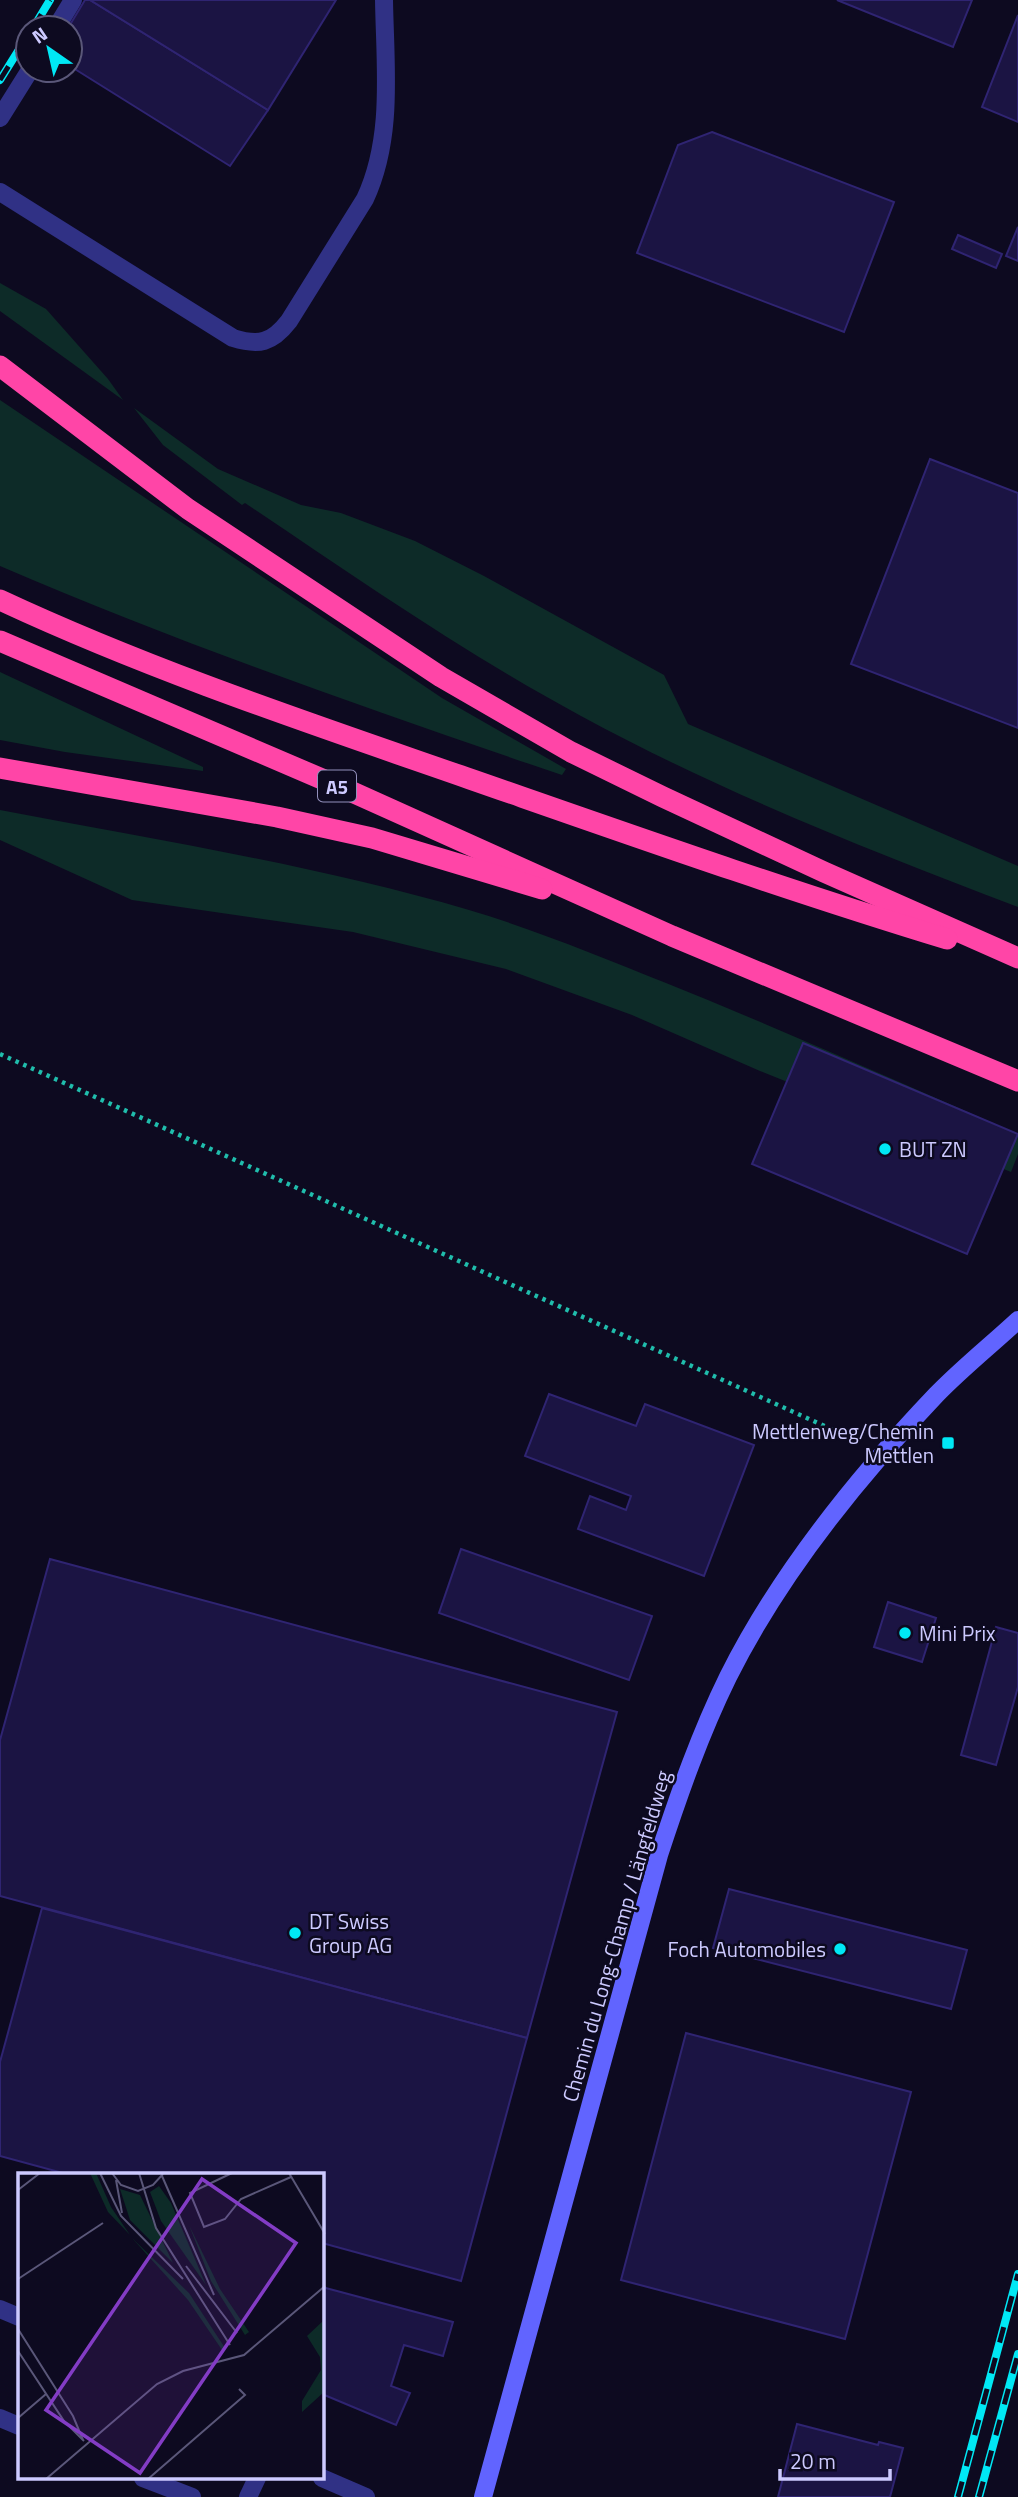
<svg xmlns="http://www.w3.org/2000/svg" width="1018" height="2497" viewBox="0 0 1018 2497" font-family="'Titillium Web',sans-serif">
<rect width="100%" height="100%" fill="#0d0a20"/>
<g fill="#0d2b28">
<polygon points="0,283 46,309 108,379 123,400 0,311"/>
<path d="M0,400L442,698L566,769L562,775C373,711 184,645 0,566Z"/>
<path d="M134,408L218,469L301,505L341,513L415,541L484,576L664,675L688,724L1018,866V907C869,850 721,792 581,716C464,653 355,577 245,503L242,505L163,445Z"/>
<polygon points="0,672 203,767 203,771 65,752 0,740"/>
<path d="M0,810C156,840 316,865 469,910C536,930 601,957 666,983C785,1031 901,1083 1018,1134V1154L1011,1172L760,1071L632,1015L506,969L353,932L132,900L0,840Z"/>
</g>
<g fill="#1b1443" stroke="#2f2472" stroke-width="2">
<polygon points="85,0 90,0 268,110 230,166 70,66 70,28 68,28"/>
<polygon points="90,0 336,0 268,110"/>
<polygon points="837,0 972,0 953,47"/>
<polygon points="1018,15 1018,122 982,107"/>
<polygon points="712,132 894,202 844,332 637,253 678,145"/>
<polygon points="1018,227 1018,261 1006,256"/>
<polygon points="958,235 1002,254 996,268 952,249"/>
<polygon points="930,459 1018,493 1018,728 851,664"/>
<polygon points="803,1043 1018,1134 967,1254 752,1164"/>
<polygon points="549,1394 636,1426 645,1404 754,1445 704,1576 578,1529 590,1496 626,1510 631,1496 525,1456"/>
<polygon points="461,1549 652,1616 629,1680 439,1613"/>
<polygon points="50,1559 617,1712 527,2038 0,1896 0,1740"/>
<polygon points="888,1602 936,1618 922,1662 874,1647"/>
<polygon points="996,1627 1018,1633 1018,1687 996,1765 961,1755"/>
<polygon points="729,1889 967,1950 951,2009 713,1948"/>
<polygon points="42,1908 527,2038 461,2281 322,2243 322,2175 70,2175 0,2156 0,2062"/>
<polygon points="686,2033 911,2092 845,2339 621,2280"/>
<polygon points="322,2287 453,2322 443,2356 404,2345 391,2386 410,2393 396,2425 322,2394"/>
<polygon points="797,2424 878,2445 879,2442 903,2448 890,2497 778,2497"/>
</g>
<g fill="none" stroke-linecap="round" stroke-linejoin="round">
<polyline stroke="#20bdac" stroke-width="4.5" stroke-dasharray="3.5 5" stroke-linecap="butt" points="0,1054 849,1437 858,1444"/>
<g stroke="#303185" stroke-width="18">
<polyline points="56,28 73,0"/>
<polyline points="0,118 30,70"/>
<path d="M0,192L233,338C259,346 272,343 289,321L365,199C394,137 385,66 384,0"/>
<polyline points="0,2309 19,2317"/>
<polyline points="0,2418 19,2426"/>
<polyline points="143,2478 192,2497"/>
<polyline points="322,2478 366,2497"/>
<polyline points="248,2497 257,2478"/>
</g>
<path stroke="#6164ff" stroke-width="18" d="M483,2497L659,1855C679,1794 700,1734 728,1677C780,1573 856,1479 936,1395C961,1369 991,1345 1018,1320"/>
<g stroke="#ff45a7" stroke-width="21">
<polyline points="0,366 188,509 441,677 505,714 571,752 663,797 824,872 1018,958"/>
<path d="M0,600C152,671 312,724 470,779C628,834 786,890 947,939"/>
<polyline points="0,641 350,791 672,936 1018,1081"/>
<polyline points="0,768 277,817 372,838 542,889"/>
</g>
<g stroke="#00e8f5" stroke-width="8">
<g id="rail">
<polyline points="33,28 50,0"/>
<polyline points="0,80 28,35"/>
<polyline points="958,2497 1018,2274"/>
<polyline points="979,2497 1018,2354"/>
</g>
</g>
<use href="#rail" stroke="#0d0a20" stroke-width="5" stroke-dasharray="16" stroke-linecap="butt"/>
</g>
<g fill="#00e8f5" stroke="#0d0a20" stroke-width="2.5">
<circle cx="885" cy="1149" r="7"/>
<rect x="941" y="1436" width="14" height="14" rx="3.5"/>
<circle cx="905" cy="1633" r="7"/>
<circle cx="295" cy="1933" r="7"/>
<circle cx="840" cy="1949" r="7"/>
</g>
<g text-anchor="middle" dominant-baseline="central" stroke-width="5" stroke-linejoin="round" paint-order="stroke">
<rect fill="#0d0a20" stroke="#9390bc" stroke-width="2" x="318" y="770.5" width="38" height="31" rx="5"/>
<g font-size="19" font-weight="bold" fill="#cdcaff">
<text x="337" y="786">A5</text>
</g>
<g font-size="21" fill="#cdcaff" stroke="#0d0a20" text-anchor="start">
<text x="899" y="1149">BUT ZN</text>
<text x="934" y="1431" text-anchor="end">Mettlenweg/Chemin<tspan x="934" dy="24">Mettlen</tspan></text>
<text x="919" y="1633">Mini Prix</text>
<text x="309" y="1921">DT Swiss<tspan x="309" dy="24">Group AG</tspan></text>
<text x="826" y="1949" text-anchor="end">Foch Automobiles</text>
</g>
<g font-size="21" fill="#cdcaff" stroke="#0d0a20">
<text transform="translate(616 1936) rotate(-74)">Chemin du Long-Champ / Längfeldweg</text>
</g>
</g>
<g transform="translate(18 2173)">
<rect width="306" height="306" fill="#0d0a20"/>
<path d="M72,0H78L93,34L112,62L90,39ZM141,13L153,30L188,112L143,48L132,19ZM102,16L122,22L155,90L112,47ZM171,52L202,116L231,159L227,162L193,108ZM114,65L171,120L207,175L204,177L170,127ZM306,147V219L284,239V228L303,197L302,184L289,163Z" fill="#0d2b28"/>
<path fill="none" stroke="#5a5779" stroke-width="2" d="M82,0L103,43L165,106M94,0L103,12L120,18L135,12L145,1M121,0L138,55L212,172M214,0L172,20L186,54L207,46L223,26L273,4M271,0L307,61M144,3L196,122M98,7L104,40M0,17L22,0M168,93L219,160M0,106L85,50M0,156L55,243L65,267M0,178L46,248L66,268M0,245L28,221M28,306L139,211L165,198L226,182L307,113M130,306L227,222L221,216"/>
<path fill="#833cc5" fill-opacity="0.15" stroke="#833cc5" stroke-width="3.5" d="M184,6L278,70L122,300L28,237Z"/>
<rect width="306" height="306" fill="none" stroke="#cdcaff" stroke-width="3.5"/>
</g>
<g transform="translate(49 49) rotate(326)"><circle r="33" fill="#0d0a20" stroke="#5a5779" stroke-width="2"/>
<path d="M0-5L12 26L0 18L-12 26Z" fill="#00e8f5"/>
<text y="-10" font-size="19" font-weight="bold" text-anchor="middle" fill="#cdcaff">N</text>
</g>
<path d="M780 2469v10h110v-10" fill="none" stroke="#cdcaff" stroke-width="3.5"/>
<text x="790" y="2469" font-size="21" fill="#cdcaff" stroke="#0d0a20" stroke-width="5" paint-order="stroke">20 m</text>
</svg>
